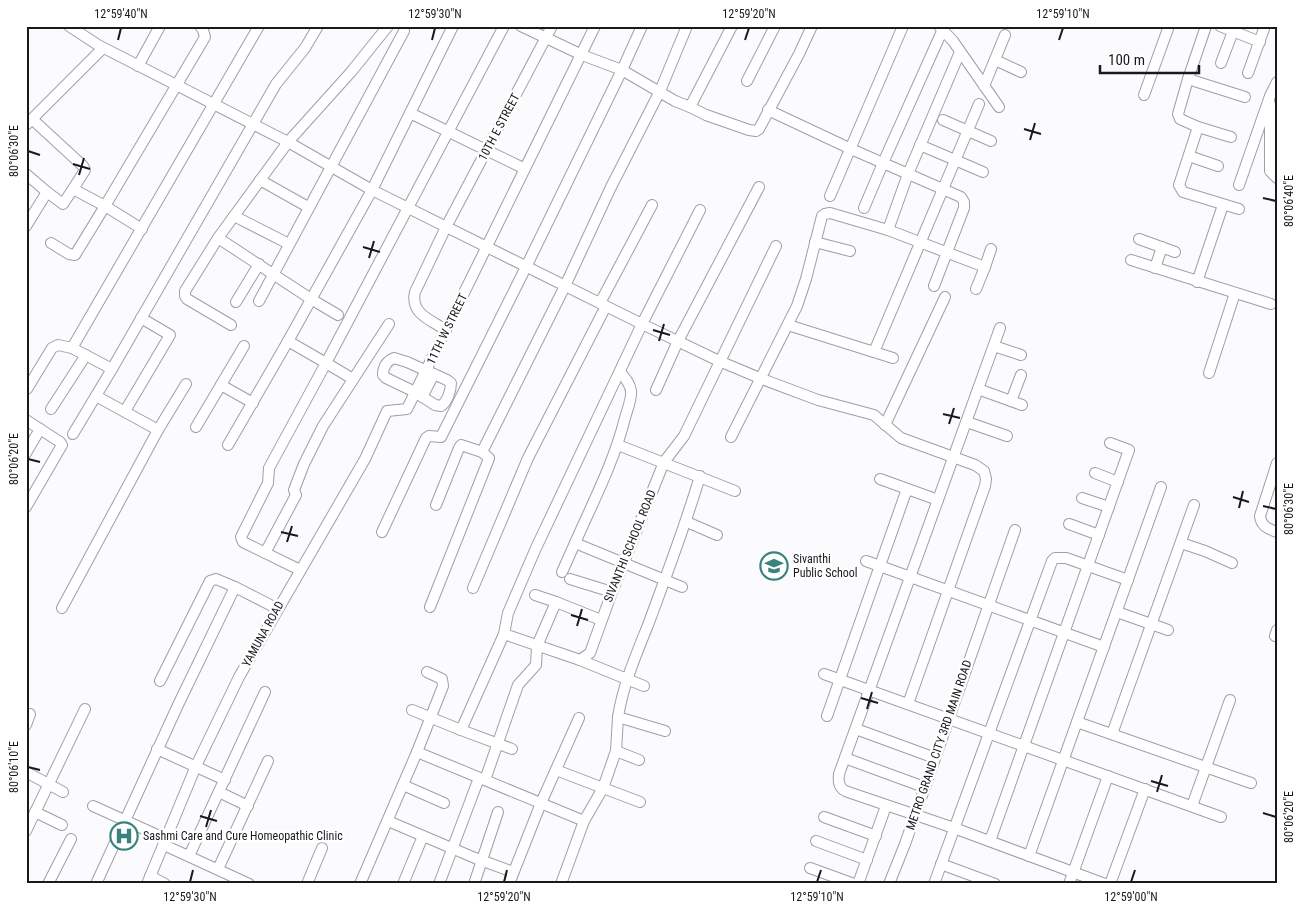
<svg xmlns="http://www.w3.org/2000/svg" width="1303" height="910" viewBox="0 0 1303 910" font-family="'Roboto Condensed',sans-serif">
<rect width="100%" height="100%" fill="#fbfafd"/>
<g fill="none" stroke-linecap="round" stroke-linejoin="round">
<g stroke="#a19dac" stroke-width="12">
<g id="minor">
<polyline points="69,26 98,45 288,142 372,190 642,324 719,361 762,379 818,400 874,415 901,438 975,465 984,471 986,479 985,486 908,704"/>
<polyline points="521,26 582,55 622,70 675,101 690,107 732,26"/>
<polyline points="939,26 953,41 999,107"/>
<polyline points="1206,26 1188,79 1178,114 1180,119 1198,127 1179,185 1183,192 1239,209"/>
<polyline points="1220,26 1260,42"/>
<polyline points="995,60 1021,72"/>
<polyline points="1221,63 1235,26"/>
<polyline points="138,66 160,26"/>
<polyline points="1248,73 1265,26"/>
<polyline points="1188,79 1245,97"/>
<polyline points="747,81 775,26"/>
<polyline points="984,86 1005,35"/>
<polyline points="1144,95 1169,26"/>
<polyline points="1270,104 1270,171 1277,178"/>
<polyline points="690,107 706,115 749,130 756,131 759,129 799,54 812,26"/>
<polyline points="768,110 851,149 961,197 964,202 964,208 934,286"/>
<polyline points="410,113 521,167"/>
<polyline points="32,119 83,166 85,170 73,189 105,206 205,37 203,30 200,26"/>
<polyline points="943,120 991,141"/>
<polyline points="26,125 103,48"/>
<polyline points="1198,127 1231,137"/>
<polyline points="920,145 983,172"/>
<polyline points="1189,156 1218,166"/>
<polyline points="26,174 47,192"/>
<polyline points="260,180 308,207"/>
<polyline points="1239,185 1270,96 1277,82"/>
<polyline points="830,196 903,26"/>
<polyline points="864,208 883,163 943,29"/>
<polyline points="234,216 289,244"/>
<polyline points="26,226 47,192 63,204 73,189"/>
<polyline points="888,230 908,174 960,52"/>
<polyline points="218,238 311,299 338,315"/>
<polyline points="1139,239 1175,252"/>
<polyline points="815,242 850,251"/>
<polyline points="51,243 69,254 75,255 105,206 142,229"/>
<polyline points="1131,260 1271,304"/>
<polyline points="985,267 991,249"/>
<polyline points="1155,268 1162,247"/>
<polyline points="1197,282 1223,205"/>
<polyline points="259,301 404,31"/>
<polyline points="236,302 259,264"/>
<polyline points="600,303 652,205"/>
<polyline points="231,325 187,299 185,296 185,291 218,238 288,142 351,72 388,26"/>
<polyline points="788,325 893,358"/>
<path d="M1000,328L839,774C838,783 839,789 848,792L954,828L1105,884"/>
<path d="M446,330C431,320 410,314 415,292L446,227L552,26"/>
<polyline points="994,346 1021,355"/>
<polyline points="72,348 259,26"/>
<polyline points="874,352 979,104"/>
<path d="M394,358L407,362L447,380L451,383C451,391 447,402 441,406L435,405L415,392L386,378L383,375C383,367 387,361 394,358Z"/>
<path d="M620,372C625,378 630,383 631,391C632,399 627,410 625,418C614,462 593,502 575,543L682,587"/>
<polyline points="1209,373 1235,293"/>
<polyline points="353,379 326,363 504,26"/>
<polyline points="221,385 253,403"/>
<polyline points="27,389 52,348 58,345 72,348 112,369 276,84 305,48 318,26"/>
<polyline points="978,389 1022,405"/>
<polyline points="656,390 678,341 759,187"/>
<polyline points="422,397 434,374"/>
<polyline points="1011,401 1021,375"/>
<polyline points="51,409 86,355"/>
<polyline points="125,411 170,335 141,318"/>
<polyline points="26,420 60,442 62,445 26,507"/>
<polyline points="967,422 1007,436"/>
<polyline points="885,425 945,297"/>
<polyline points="196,427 244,346"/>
<polyline points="158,430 186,384"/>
<polyline points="73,434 112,369"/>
<polyline points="731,437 797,306 806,279 822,216 825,214 830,213 888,230 985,267 976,289"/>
<polyline points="228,445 288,341"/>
<polyline points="618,445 735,491"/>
<polyline points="26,453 40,429"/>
<path d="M1277,463L1260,516C1261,526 1268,529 1277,532"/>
<polyline points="1095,473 1118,482"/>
<polyline points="880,479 938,500"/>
<polyline points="1082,498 1109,507"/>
<polyline points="436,505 459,448 461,445 482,452 565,286 611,187 660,91 687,26"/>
<polyline points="687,522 717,535"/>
<polyline points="1069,524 1099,535"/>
<polyline points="382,532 426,438 429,436 441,437 526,267 622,70 642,26"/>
<polyline points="1181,543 1205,551 1232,563"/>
<polyline points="265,553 296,495 294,490 304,464 323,426 389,324"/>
<polyline points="866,561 1104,647"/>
<polyline points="300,570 243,542 241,537 268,483 269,468 326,363 288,341 372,190 453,26"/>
<polyline points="562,572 575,543"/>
<polyline points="570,579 612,592"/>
<polyline points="473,588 528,458 606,306"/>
<polyline points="535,595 556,602 601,620"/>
<polyline points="430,607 488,461 489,458 482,452"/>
<polyline points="62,608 158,430 96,396"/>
<polyline points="1117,612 1168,630"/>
<polyline points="504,634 580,660 590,653 612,592 664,462 684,436 776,246"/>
<polyline points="1275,636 1277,630"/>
<polyline points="580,660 644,686"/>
<polyline points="824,674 1221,817"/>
<polyline points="160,681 210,581 216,579 235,587"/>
<polyline points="412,710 461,730 504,634 508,613 536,548 642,324 700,210"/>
<polyline points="827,716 907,489"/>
<polyline points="1077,722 1251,783"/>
<polyline points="26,725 30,714"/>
<polyline points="856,729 935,758"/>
<polyline points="461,730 512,749"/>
<path d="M665,731L618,717C623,685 636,655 648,625C666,576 685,527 700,476"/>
<polyline points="1112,734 1194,505"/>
<polyline points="157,749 225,780"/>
<polyline points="616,751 639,760"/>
<polyline points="417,752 584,821"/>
<polyline points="845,758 924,787"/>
<polyline points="556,770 603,788 616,751 618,717"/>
<polyline points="26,772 63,792"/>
<polyline points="485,780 518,685 536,665 537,646 556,602"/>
<polyline points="403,785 444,803"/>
<polyline points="219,792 248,806"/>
<polyline points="93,806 166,839"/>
<polyline points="1192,806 1230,700"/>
<polyline points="35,812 62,825"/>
<polyline points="824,817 876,836"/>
<polyline points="388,821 475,858 513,872"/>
<polyline points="26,831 85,709"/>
<polyline points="816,841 867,860"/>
<polyline points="990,841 1129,450 1110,443"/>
<polyline points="164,845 249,884"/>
<polyline points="189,856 265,692"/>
<polyline points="1029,856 1161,487"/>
<polyline points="941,864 995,884"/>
<polyline points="810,868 854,884"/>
<polyline points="218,869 268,761"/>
<polyline points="150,876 165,884"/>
<polyline points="48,884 71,839"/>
<polyline points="96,884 178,705 235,587 278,609"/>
<polyline points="147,884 196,766 239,677 365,459 387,411 407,409 595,26"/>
<polyline points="307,884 322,848"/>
<polyline points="360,884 417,752 443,686 442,679 427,672"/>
<polyline points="403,884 423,836"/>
<polyline points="439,884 479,778"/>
<polyline points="474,884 498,812"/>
<polyline points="509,884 541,803 579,718"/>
<polyline points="561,884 584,821 603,788 640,802"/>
<polyline points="858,884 886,806"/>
<polyline points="889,884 905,844 1015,530"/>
<polyline points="934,884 1052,561 1055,558 1066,558 1128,580"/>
<polyline points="1069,884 1108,776"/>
<polyline points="1110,884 1145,789"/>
</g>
</g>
<use href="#minor" stroke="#fff" stroke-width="10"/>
</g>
<path fill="none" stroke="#1a191e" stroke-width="2" d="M118,40L121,28M432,40L435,28M745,40L749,28M1059,40L1063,28M1024,129L1041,134M1030,140L1035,123M28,151L40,155M73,164L90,169M79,175L84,158M1263,198L1276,201M363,247L380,252M369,258L374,241M653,330L670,335M659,341L664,324M943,414L960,418M949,424L954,408M28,459L40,462M1233,497L1249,502M1263,506L1276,509M1239,508L1243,491M281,532L298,536M287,542L292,526M571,615L588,620M577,626L582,609M861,698L878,703M867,709L872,692M28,767L40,770M1151,781L1168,786M1157,792L1162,775M1263,813L1276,817M200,816L217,821M206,827L211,810M190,882L193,870M504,882L507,870M817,882L821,870M1131,882L1135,870"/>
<defs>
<g id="school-ring" transform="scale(1.4375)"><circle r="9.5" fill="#fff" stroke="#3a827d" stroke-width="1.5"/><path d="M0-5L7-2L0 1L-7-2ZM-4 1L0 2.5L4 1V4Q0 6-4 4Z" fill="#3a827d"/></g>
<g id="hospital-ring" transform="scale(1.4375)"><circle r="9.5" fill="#fff" stroke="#3a827d" stroke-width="1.5"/><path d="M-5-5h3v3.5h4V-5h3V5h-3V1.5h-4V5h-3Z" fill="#3a827d"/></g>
</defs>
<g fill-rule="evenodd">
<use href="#school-ring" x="774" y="566"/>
<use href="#hospital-ring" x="124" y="836"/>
</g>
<g text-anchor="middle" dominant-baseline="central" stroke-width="5" stroke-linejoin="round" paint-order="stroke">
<g font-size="12" fill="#1a191e" stroke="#fff">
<text transform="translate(499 127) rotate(-62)">10TH E STREET</text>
<text transform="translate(447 329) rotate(-64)">11TH W STREET</text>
<text transform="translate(630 546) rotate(-68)">SIVANTHI SCHOOL ROAD</text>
<text transform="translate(263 634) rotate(-61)">YAMUNA ROAD</text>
<text transform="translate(939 745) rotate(-71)">METRO GRAND CITY 3RD MAIN ROAD</text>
</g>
<g font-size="12" fill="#1a191e" stroke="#fff" text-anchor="start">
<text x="793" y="559">Sivanthi<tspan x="793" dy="14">Public School</tspan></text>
<text x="143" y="836">Sashmi Care and Cure Homeopathic Clinic</text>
</g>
</g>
<rect width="1303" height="910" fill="none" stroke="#ffffff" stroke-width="55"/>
<path d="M1100 65v8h99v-8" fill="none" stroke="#1a191e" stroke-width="2.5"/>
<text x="1108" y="65" font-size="15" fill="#1a191e" stroke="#ffffff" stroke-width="4" paint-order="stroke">100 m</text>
<rect x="28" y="28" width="1248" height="854" fill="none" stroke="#1a191e" stroke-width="2"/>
<g font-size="12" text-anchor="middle" fill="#1a191e">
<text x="121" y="18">12°59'40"N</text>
<text x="435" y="18">12°59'30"N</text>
<text x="749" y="18">12°59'20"N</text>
<text x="1063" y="18">12°59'10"N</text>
<text transform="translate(14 151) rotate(-90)" y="4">80°06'30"E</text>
<text transform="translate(1289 201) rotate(-90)" y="4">80°06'40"E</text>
<text transform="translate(14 459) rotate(-90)" y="4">80°06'20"E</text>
<text transform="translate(1289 509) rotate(-90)" y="4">80°06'30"E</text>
<text transform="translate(14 767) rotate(-90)" y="4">80°06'10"E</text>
<text transform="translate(1289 817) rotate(-90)" y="4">80°06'20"E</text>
<text x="190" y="901">12°59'30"N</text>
<text x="504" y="901">12°59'20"N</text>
<text x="817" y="901">12°59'10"N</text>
<text x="1131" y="901">12°59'00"N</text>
</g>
</svg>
